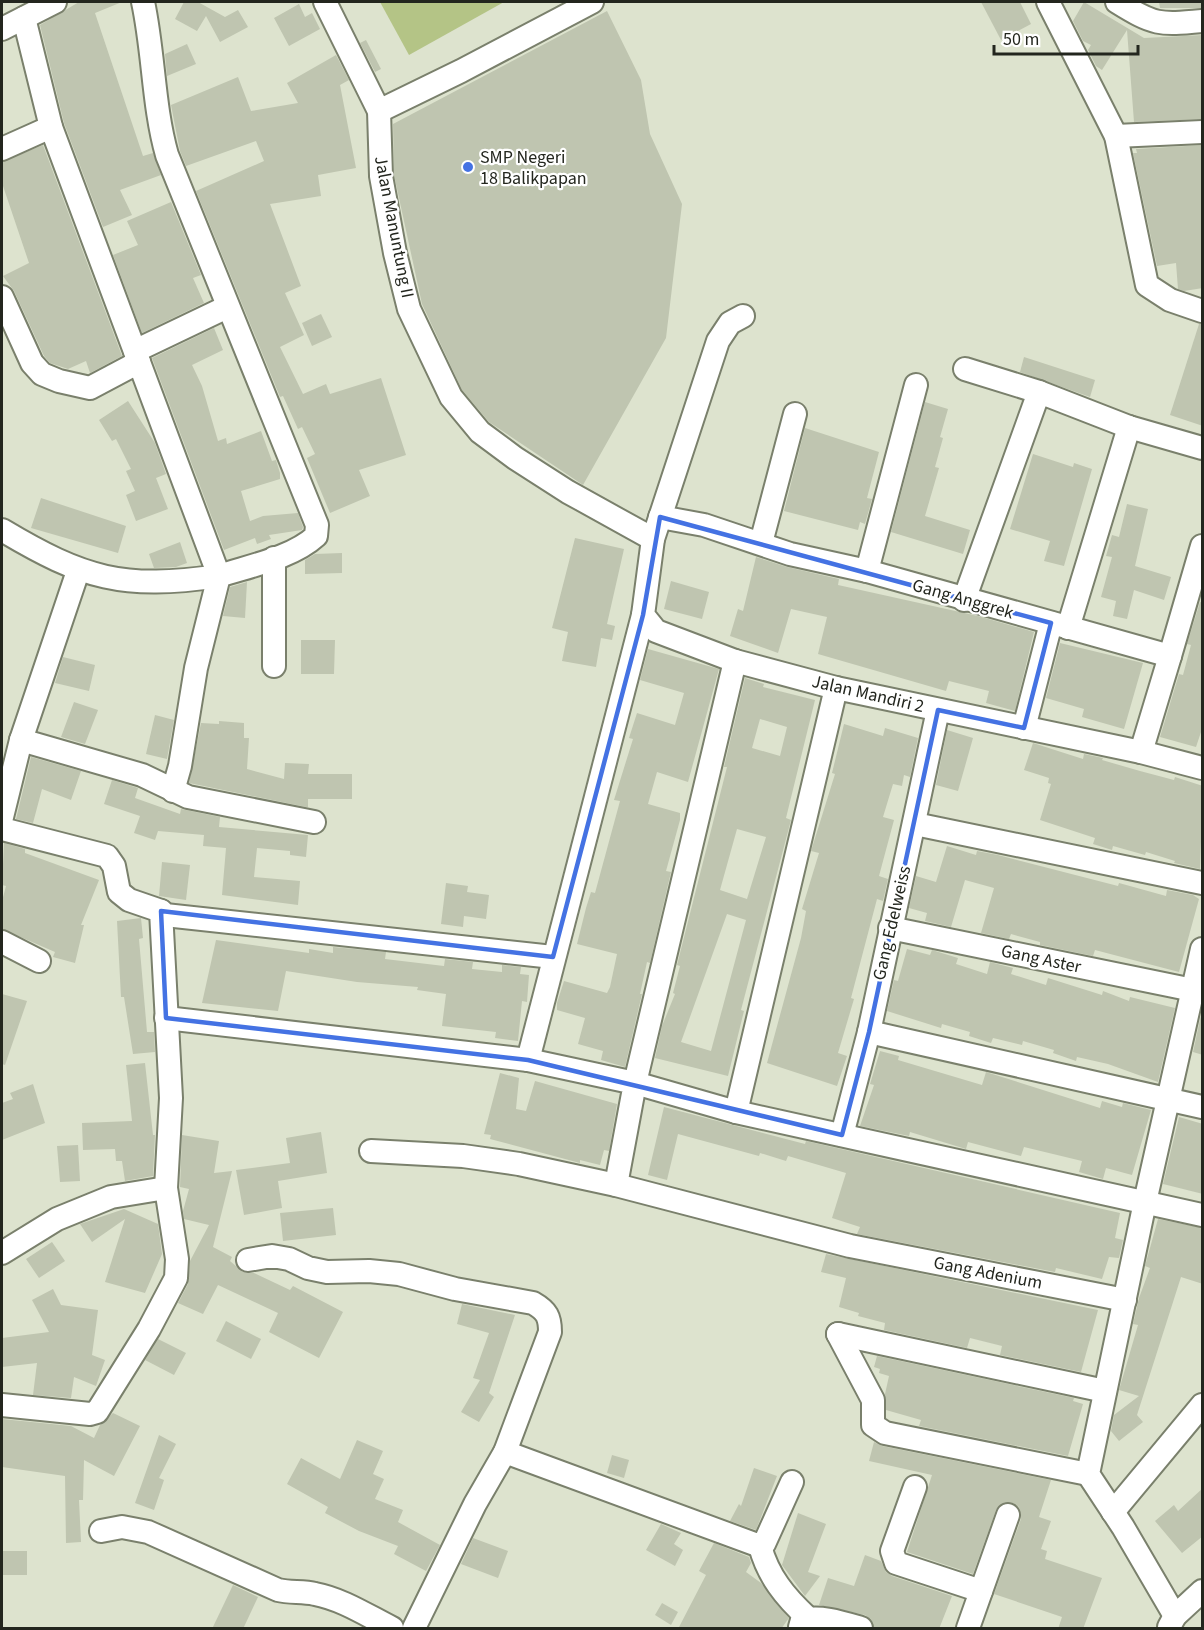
<svg xmlns="http://www.w3.org/2000/svg" width="1204" height="1630" viewBox="0 0 1204 1630" font-family="'Source Sans 3',sans-serif">
<rect width="100%" height="100%" fill="#dde3ce"/>
<polygon fill="#b4c486" points="380,2 504,2 409,55"/>
<g fill="#bfc5b0" fill-rule="evenodd">
<polygon points="79,2 122,2 95,13 143,156 153,153 161,175 120,190 132,215 103,227 64,123 40,25"/>
<polygon points="184,2 198,2 225,17 238,10 248,27 220,42 206,16 197,31 175,19"/>
<polygon points="981,2 1020,2 1031,24 1001,40"/>
<polygon points="1084,2 1144,38 1203,35 1203,119 1134,122 1127,30 1102,70 1096,66 1088,50 1091,45 1083,41 1073,21"/>
<polygon points="1159,2 1203,2 1203,8 1160,8"/>
<polygon points="299,4 305,17 312,13 320,29 289,46 274,18"/>
<polygon points="607,11 641,80 650,134 682,204 666,338 583,485 489,422 462,390 422,304 394,175 393,124"/>
<polygon points="366,40 381,69 375,72 360,43"/>
<polygon points="187,44 196,64 167,76 165,54"/>
<polygon points="336,55 349,80 340,85 356,168 318,175 321,196 270,204 301,286 285,293 304,335 280,347 303,394 326,384 330,394 381,378 406,455 359,470 370,496 330,513 307,458 315,454 302,427 298,429 283,396 280,397 196,191 264,161 256,141 186,166 180,151 171,105 238,77 251,111 298,103 287,83"/>
<polygon points="43,145 122,356 90,373 86,361 68,369 50,363 44,356 14,291 3,276 29,263 2,183 2,162"/>
<polygon points="1203,145 1203,288 1184,291 1178,289 1176,263 1157,266 1133,153 1137,153 1136,149"/>
<polygon points="171,202 201,275 193,278 204,303 142,333 113,255 138,245 127,221"/>
<polygon points="321,314 332,337 312,346 302,323"/>
<polygon points="1199,324 1203,324 1203,426 1170,415"/>
<polygon points="214,328 223,350 192,365 202,386 218,441 226,438 227,444 261,431 272,461 276,460 280,473 280,479 241,491 250,521 263,516 298,513 303,527 302,530 269,535 271,539 257,544 255,538 224,550 152,358"/>
<polygon points="1024,357 1095,380 1090,397 1020,372"/>
<polygon points="128,401 155,443 166,474 156,478 168,509 136,521 126,495 135,491 126,471 131,469 116,439 112,441 99,420"/>
<polygon points="925,402 948,409 940,437 943,438 935,467 939,468 925,516 970,530 963,554 891,532"/>
<polygon points="805,428 879,452 867,498 872,499 865,524 860,522 858,530 784,511"/>
<polygon points="1033,454 1073,467 1074,463 1092,469 1064,566 1044,561 1050,541 1010,529"/>
<polygon points="41,498 126,526 118,553 31,528"/>
<polygon points="1127,504 1148,509 1135,566 1171,577 1164,600 1134,590 1127,619 1113,616 1116,601 1101,597 1112,557 1106,556 1112,535 1119,537"/>
<polygon points="575,538 624,549 607,624 615,626 612,640 601,638 596,667 562,661 568,632 552,628"/>
<polygon points="180,542 187,563 176,567 154,568 149,554"/>
<polygon points="342,553 342,573 305,574 305,560 315,554"/>
<polygon points="756,557 787,567 839,579 838,585 978,616 1034,632 1015,711 986,703 989,691 949,681 946,691 818,654 827,617 791,609 778,653 730,636 738,609 743,611"/>
<polygon points="671,581 709,592 702,619 664,609"/>
<polygon points="247,582 245,618 223,616 230,587"/>
<polygon points="1200,602 1203,603 1203,726 1196,747 1160,737 1179,674 1183,675 1191,645 1187,644"/>
<polygon points="301,640 335,640 334,674 301,674"/>
<polygon points="1060,643 1143,663 1124,729 1082,717 1084,709 1046,698"/>
<polygon points="648,649 719,669 688,782 657,772 648,804 680,813 680,820 666,871 671,872 650,963 647,962 640,994 642,994 625,1067 601,1060 603,1051 578,1044 585,1018 557,1010 557,1003 564,981 607,993 610,987 617,954 577,944 586,908 591,892 595,893 620,801 614,800 633,739 629,738 637,713 675,725 684,693 640,680"/>
<polygon points="63,657 95,665 89,691 55,683"/>
<path d="M745,678L764,684L763,687L815,700L786,818L791,820L741,1010L744,1011L728,1076L655,1058L662,1026L675,994L673,993L680,966L677,965L727,767H724ZM760,719L787,727L780,756L752,748ZM737,829L766,837L747,899L720,890ZM727,914L746,920L711,1051L681,1042Z"/>
<polygon points="74,702 98,710 85,744 61,737"/>
<polygon points="155,715 174,720 167,759 146,754"/>
<polygon points="219,721 244,723 244,738 249,738 247,769 284,779 285,763 309,764 308,774 352,774 352,799 308,799 308,807 306,807 189,783 201,723 219,724"/>
<polygon points="844,724 883,736 885,728 918,738 910,777 904,775 902,786 893,784 883,817 894,820 879,876 888,879 883,901 877,899 851,998 854,999 838,1053 847,1056 837,1086 767,1063 801,938 806,911 802,909 819,853 811,851 835,774 832,773"/>
<polygon points="947,730 973,738 958,791 936,785"/>
<polygon points="1033,743 1083,759 1084,754 1103,758 1102,760 1140,771 1174,780 1175,777 1203,786 1200,869 1174,863 1175,861 1146,852 1145,855 1113,846 1112,850 1093,844 1095,838 1040,820 1051,784 1048,783 1049,778 1024,770"/>
<polygon points="31,757 81,771 71,800 42,789 33,823 16,819"/>
<polygon points="112,780 138,788 135,798 180,814 181,809 220,817 219,827 308,835 306,857 290,855 290,851 257,848 254,877 300,881 298,905 222,895 226,848 203,846 204,835 158,831 155,840 134,833 140,816 104,804"/>
<polygon points="4,843 25,849 25,853 99,880 81,925 84,925 75,963 53,957 55,952 2,929 2,901 6,886 2,885"/>
<polygon points="947,846 976,855 977,851 998,855 1118,886 1119,883 1166,896 1167,890 1193,895 1199,899 1179,972 1095,950 1093,956 1040,945 1040,942 1011,934 1009,939 981,933 994,888 965,880 951,927 925,921 927,913 909,908 916,876 936,882"/>
<polygon points="162,862 190,865 186,900 159,896"/>
<polygon points="446,883 468,886 467,892 489,895 486,919 464,916 463,927 441,924"/>
<polygon points="141,918 143,938 139,939 147,1032 154,1032 155,1052 133,1054 124,997 121,997 117,921"/>
<polygon points="216,940 309,953 309,949 333,953 333,947 386,952 385,959 444,966 445,959 473,962 472,969 502,972 502,965 521,967 520,974 529,975 527,1002 522,1001 518,1041 495,1038 496,1032 442,1026 446,994 417,990 418,987 357,982 286,971 278,1011 202,1003"/>
<polygon points="907,949 930,955 932,950 958,958 956,964 987,974 990,962 1013,968 1011,974 1046,985 1048,978 1102,995 1103,991 1129,1001 1130,997 1175,1008 1158,1082 1108,1064 1077,1057 1076,1061 1053,1053 1054,1050 1023,1041 1022,1045 993,1038 991,1043 969,1036 970,1032 942,1024 941,1028 887,1011 894,980 898,981"/>
<polygon points="2,994 27,1001 5,1065 2,1064"/>
<polygon points="1201,1015 1203,1015 1203,1055 1193,1052"/>
<polygon points="880,1051 899,1056 898,1060 982,1085 986,1072 1100,1108 1102,1101 1122,1107 1123,1103 1151,1110 1132,1175 1106,1168 1103,1179 1079,1172 1082,1161 1024,1147 1021,1156 968,1142 966,1149 910,1132 909,1136 860,1126 874,1085 870,1084"/>
<polygon points="145,1063 153,1135 155,1135 153,1176 125,1181 122,1161 116,1161 115,1149 83,1150 82,1123 132,1121 126,1065"/>
<polygon points="500,1073 519,1078 516,1109 526,1111 535,1081 617,1104 609,1151 604,1150 600,1165 580,1160 580,1163 490,1139 491,1135 484,1134"/>
<polygon points="33,1084 45,1123 2,1140 2,1103 13,1099 10,1093"/>
<polygon points="664,1107 805,1144 806,1141 1120,1213 1115,1238 1123,1240 1119,1258 1109,1257 1102,1279 1056,1268 1055,1272 857,1234 860,1227 832,1218 846,1173 788,1156 786,1161 760,1153 759,1156 678,1134 667,1180 648,1175"/>
<polygon points="1179,1117 1203,1124 1203,1194 1163,1184"/>
<polygon points="321,1132 327,1173 278,1181 282,1208 244,1215 236,1170 290,1163 286,1138"/>
<polygon points="182,1135 219,1141 214,1173 232,1171 213,1247 232,1257 230,1261 243,1272 254,1273 290,1290 293,1286 343,1312 319,1358 269,1332 278,1313 218,1285 203,1314 178,1303 188,1284 190,1261 209,1225 184,1219 183,1211 189,1189 180,1187"/>
<polygon points="78,1145 80,1181 60,1182 57,1146"/>
<polygon points="333,1208 336,1235 283,1241 280,1213"/>
<polygon points="124,1209 158,1224 162,1254 145,1293 105,1282 125,1219 92,1242 80,1224"/>
<polygon points="1158,1219 1203,1228 1203,1284 1181,1277 1137,1415 1143,1422 1119,1441 1111,1431 1114,1415 1139,1396 1119,1390 1138,1325 1133,1324 1139,1298 1150,1268 1145,1266"/>
<polygon points="52,1242 65,1261 39,1278 26,1259"/>
<polygon points="826,1254 1098,1310 1081,1372 1000,1355 1002,1346 970,1338 967,1348 884,1330 885,1323 858,1316 859,1313 839,1307 846,1278 821,1272"/>
<polygon points="53,1289 61,1305 98,1310 92,1355 105,1360 96,1386 74,1377 71,1398 33,1395 37,1363 2,1367 2,1338 49,1332 32,1300"/>
<polygon points="462,1304 515,1315 489,1393 494,1397 479,1422 461,1412 480,1380 473,1378 489,1333 457,1324"/>
<polygon points="226,1321 261,1339 251,1359 216,1341"/>
<polygon points="158,1339 186,1353 174,1375 145,1360"/>
<polygon points="877,1356 1074,1398 1073,1401 1083,1404 1068,1456 919,1426 921,1420 886,1410 885,1394 889,1376 879,1373 880,1369 874,1367"/>
<polygon points="113,1413 140,1426 114,1476 84,1460 83,1500 79,1500 81,1542 66,1543 65,1476 2,1467 2,1419 71,1426 94,1438 100,1425"/>
<polygon points="159,1435 176,1444 159,1478 164,1480 154,1510 135,1503"/>
<polygon points="357,1440 383,1451 373,1474 384,1479 375,1499 403,1510 398,1522 440,1545 426,1571 394,1554 398,1546 359,1531 325,1513 328,1507 287,1484 301,1458 340,1479"/>
<polygon points="874,1442 882,1446 1051,1480 1039,1517 1051,1521 1041,1549 1047,1551 1045,1559 1102,1578 1083,1629 1058,1629 1062,1617 994,1594 1021,1519 1019,1507 1013,1503 1005,1502 996,1510 973,1574 907,1552 932,1475 869,1461"/>
<polygon points="612,1455 629,1460 624,1478 607,1473"/>
<polygon points="754,1468 777,1476 756,1530 730,1521 739,1504 741,1506"/>
<polygon points="1203,1488 1203,1536 1182,1553 1155,1521 1174,1505 1178,1511"/>
<polygon points="798,1513 826,1524 808,1572 820,1576 805,1596 782,1565"/>
<polygon points="661,1524 681,1533 674,1544 683,1550 675,1566 646,1550"/>
<polygon points="473,1538 508,1551 498,1578 461,1564"/>
<polygon points="714,1543 749,1557 751,1563 746,1572 761,1583 789,1618 781,1629 678,1629 706,1575 699,1571"/>
<rect x="2" y="1551" width="25" height="24"/>
<polygon points="865,1555 881,1561 886,1572 892,1576 952,1596 939,1629 874,1629 871,1619 865,1615 819,1605 828,1578 854,1586"/>
<polygon points="233,1585 258,1597 243,1629 212,1629"/>
<polygon points="662,1603 678,1612 671,1625 655,1615"/>
</g>
<g fill="none" stroke-linecap="round" stroke-linejoin="round">
<g stroke="#7a806c" stroke-width="26">
<g id="minor">
<path d="M143,2C154,53 153,106 167,155L317,525L316,536C292,558 249,566 219,576L196,668L180,766L173,791"/>
<polyline points="325,2 379,111 381,176 395,253 409,309 451,397 480,432 515,458 568,492 653,539"/>
<polyline points="1048,2 1116,136 1147,285 1170,300 1202,311"/>
<path d="M1117,2C1154,25 1159,25 1202,21"/>
<polyline points="2,29 55,2"/>
<polyline points="379,111 461,71 592,2"/>
<polyline points="1116,136 1202,132"/>
<polyline points="2,149 51,127"/>
<polyline points="2,297 32,363 42,374 59,381 90,388 139,362"/>
<polyline points="743,316 730,323 718,341 653,539 643,615 656,631 735,661 836,688 1141,752 1202,768"/>
<polyline points="135,351 227,307"/>
<polyline points="965,369 1039,392"/>
<polyline points="660,517 704,525 790,554 867,571 1170,656 1141,752"/>
<path d="M2,530C84,579 123,590 219,576L51,127L24,18"/>
<polyline points="761,543 795,414"/>
<polyline points="274,558 274,666"/>
<polyline points="867,571 916,385"/>
<polyline points="964,600 1039,392 1129,427 1202,448"/>
<polyline points="1068,628 1129,427"/>
<polyline points="1170,656 1202,546"/>
<polyline points="735,661 635,1083 736,1112 1202,1215"/>
<polyline points="1024,728 1051,623"/>
<polyline points="21,740 142,775 188,797 314,822"/>
<polyline points="2,817 21,740 78,571"/>
<polyline points="915,824 1202,883"/>
<polyline points="2,829 107,856 114,866 119,892 129,900 161,911 171,1098 166,1188 177,1259 176,1278 149,1329 97,1412 90,1414 2,1405"/>
<polyline points="161,911 165,915 553,957"/>
<polyline points="890,928 1193,990"/>
<polyline points="2,942 39,961"/>
<polyline points="166,1018 528,1060 635,1083 616,1185"/>
<polyline points="869,1032 1202,1107"/>
<polyline points="528,1060 643,615"/>
<polyline points="736,1112 836,688"/>
<polyline points="842,1135 869,1032 938,710"/>
<polyline points="371,1151 463,1156 519,1164 616,1185 850,1246 1125,1300"/>
<polyline points="2,1253 57,1219 111,1197 166,1188"/>
<path d="M248,1260L272,1256L289,1259L308,1268L327,1272L369,1271L399,1274L455,1289L533,1303C547,1311 550,1317 550,1332L505,1452L475,1504L414,1628"/>
<polyline points="838,1334 873,1400 873,1425 885,1433 1088,1474"/>
<polyline points="838,1334 1105,1391"/>
<polyline points="505,1452 760,1546 764,1544 792,1482"/>
<polyline points="915,1487 892,1551 896,1563 981,1591"/>
<polyline points="1113,1512 1202,1405"/>
<path d="M101,1531L122,1527L148,1532L278,1590C290,1593 303,1591 315,1594C342,1599 368,1616 392,1628"/>
<path d="M760,1546C768,1576 785,1597 808,1618"/>
<polyline points="1175,1616 1123,1527 1088,1474 1145,1202 1202,949"/>
<path d="M800,1627L802,1620C821,1615 844,1623 861,1628"/>
<polyline points="1169,1627 1175,1616 1202,1591"/>
<polyline points="968,1628 1008,1515"/>
</g>
</g>
<use href="#minor" stroke="#fff" stroke-width="22"/>
</g>
<path fill="none" stroke="#4472e3" stroke-width="4.5" stroke-linejoin="round" d="M660,517L1051,623L1024,728L938,710L869,1032L842,1135L528,1060L166,1018L161,911L553,957L643,615Z"/>
<circle fill="#4472e3" stroke="#fff" stroke-width="2" cx="468" cy="167" r="6"/>
<g text-anchor="middle" dominant-baseline="central" stroke-width="4.5" stroke-linejoin="round" paint-order="stroke">
<g font-size="18" fill="#23261e" stroke="#fff" text-anchor="start">
<text x="480" y="157">SMP Negeri<tspan x="480" dy="21">18 Balikpapan</tspan></text>
</g>
<g font-size="18" fill="#23261e" stroke="#fff">
<text transform="translate(394 227) rotate(79)">Jalan Manuntung II</text>
<text transform="translate(963 599) rotate(16)">Gang Anggrek</text>
<text transform="translate(868 694) rotate(13)">Jalan Mandiri 2</text>
<text transform="translate(892 923) rotate(-77)">Gang Edelweiss</text>
<text transform="translate(1041 959) rotate(12)">Gang Aster</text>
<text transform="translate(988 1273) rotate(11)">Gang Adenium</text>
</g>
</g>
<rect width="1204" height="1630" fill="none" stroke="#23261e" stroke-width="6"/>
<path d="M994 45v9h144v-9" fill="none" stroke="#23261e" stroke-width="3"/>
<text x="1003" y="45" font-size="18" fill="#23261e" stroke="#ffffff" stroke-width="4.5" paint-order="stroke">50 m</text>
</svg>
